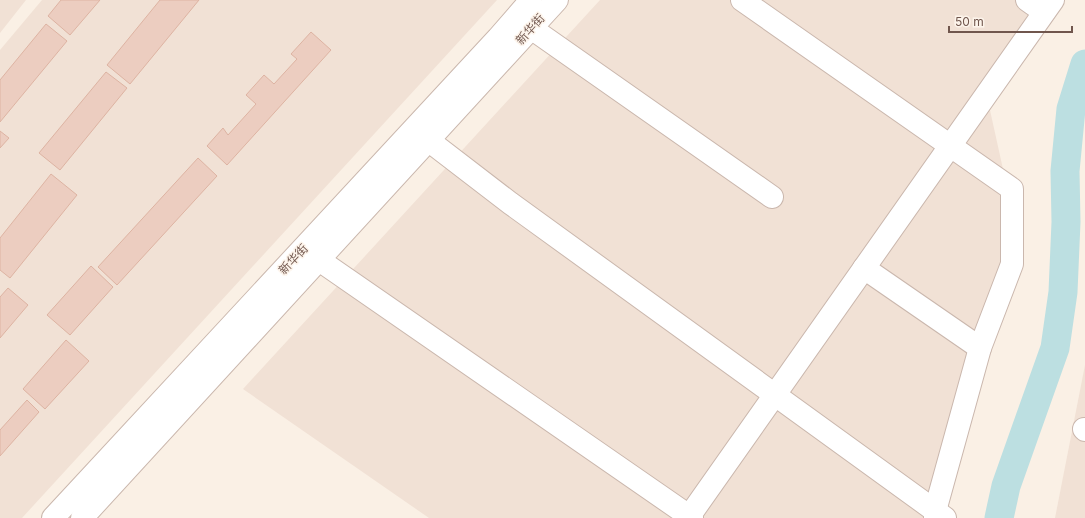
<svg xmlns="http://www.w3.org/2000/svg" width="1085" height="518" viewBox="0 0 1085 518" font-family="Inter,'Noto Sans SC',sans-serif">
<rect width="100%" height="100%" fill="#faf0e5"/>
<g fill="#f1e1d5">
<polygon points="0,0 26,0 0,33"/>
<polygon points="42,0 497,0 22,518 0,518 0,50"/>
<polygon points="600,0 1048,0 984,83 1016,228 935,518 429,518 243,389"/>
<polygon points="1085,365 1085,518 1055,518"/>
</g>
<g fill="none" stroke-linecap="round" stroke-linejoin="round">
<polyline stroke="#bcdfe1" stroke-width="29" points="999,518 1006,486 1055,348 1063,292 1066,222 1065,171 1071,109 1085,64"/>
</g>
<g fill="#eccdc0" stroke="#ddb3a2">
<polygon points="61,0 100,0 70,35 48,16"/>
<polygon points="160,0 199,0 130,84 107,65"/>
<polygon points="46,24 67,41 0,122 0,80"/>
<polygon points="311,32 331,50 227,165 207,146 223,128 228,135 256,104 246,95 264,75 274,84 297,59 291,54"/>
<polygon points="106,72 127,88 60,170 39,153"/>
<polygon points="0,131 9,138 0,148"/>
<polygon points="198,158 217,176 117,285 98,267"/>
<polygon points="51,174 77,195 10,278 0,270 0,238"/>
<polygon points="91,266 113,287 70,335 47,315"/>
<polygon points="8,288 28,305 0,338 0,297"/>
<polygon points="66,340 89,361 45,409 23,389"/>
<polygon points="27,400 39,412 0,456 0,430"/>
</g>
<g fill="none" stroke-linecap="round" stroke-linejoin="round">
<g stroke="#cab7ad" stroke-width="24">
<g id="minor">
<polyline points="742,0 1012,189 1012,264 980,348 935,511 935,518"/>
<polyline points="1027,0 1044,12"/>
<polyline points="531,28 772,197"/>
<polyline points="428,140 510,203 945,518"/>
<polyline points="319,260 692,518"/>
<polyline points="864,268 980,348"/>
<polyline points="1084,429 1085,430"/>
<polyline points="53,518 498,38 531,0"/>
<polyline points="82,518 557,0"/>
<polyline points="688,518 1053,0"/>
</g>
</g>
<use href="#minor" stroke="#fff" stroke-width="22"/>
</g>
<g text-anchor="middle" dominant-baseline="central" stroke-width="3" stroke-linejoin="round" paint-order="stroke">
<g font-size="12" fill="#70564d" stroke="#fdf4eb">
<text transform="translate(530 29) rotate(-48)">新华街</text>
<text transform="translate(293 259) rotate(-47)">新华街</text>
</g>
</g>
<path d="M949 26v6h123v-6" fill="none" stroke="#70564d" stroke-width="2"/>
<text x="955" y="26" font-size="12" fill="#70564d" stroke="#fdf4eb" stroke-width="3" paint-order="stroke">50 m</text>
</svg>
